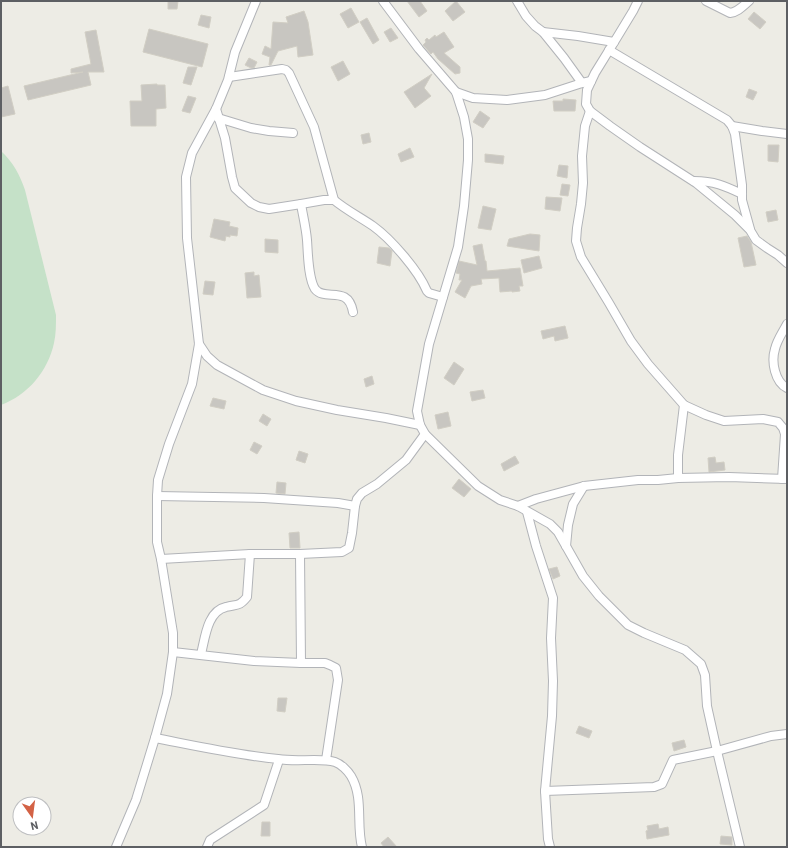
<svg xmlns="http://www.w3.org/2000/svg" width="788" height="848" viewBox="0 0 788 848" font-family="Barlow,sans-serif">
<rect width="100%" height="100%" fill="#edece5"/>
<path fill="#c5e1c8" d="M1,151C13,162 20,175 25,190L56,315C56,325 56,334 54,343C48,371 28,395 1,405Z"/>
<g fill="#c8c6c1" stroke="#d1cec4">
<polygon points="168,1 178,1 177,9 168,9"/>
<polygon points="407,1 420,1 427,11 419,17"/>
<polygon points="456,1 465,12 453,21 445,11"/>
<polygon points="351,8 359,22 348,28 340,14"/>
<polygon points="304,11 308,22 313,55 298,57 297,46 278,51 271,65 269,65 270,57 262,54 265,46 271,49 273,22 288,23 286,17"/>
<polygon points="754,12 766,22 760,29 748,19"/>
<polygon points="201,15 211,17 209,28 198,25"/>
<polygon points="367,18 379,40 373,44 360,22"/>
<polygon points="391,28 398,38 390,42 384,32"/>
<polygon points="149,29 208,44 202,67 143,52"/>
<polygon points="96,30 104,72 88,72 91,85 28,100 24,86 83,72 71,73 71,69 91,64 85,32"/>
<polygon points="444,32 454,47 444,53 460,67 460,73 455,74 438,59 433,52 431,54 423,45 426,42 425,40 427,38 429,40 435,35 436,37"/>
<polygon points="249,58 257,62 254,68 251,68 245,65"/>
<polygon points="343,61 350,74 338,81 331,67"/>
<polygon points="188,67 197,67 191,85 183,83"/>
<polygon points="432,74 424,88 431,96 415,108 404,92"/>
<polygon points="157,84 157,85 165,85 166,108 156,109 156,126 131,126 130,101 142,101 141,85"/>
<polygon points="8,86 15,114 1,117 1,88"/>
<polygon points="749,89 757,92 753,100 746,97"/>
<polygon points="188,96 196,98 190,113 182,111"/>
<polygon points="563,99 576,100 575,111 554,111 553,101 563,101"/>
<polygon points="480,111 490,118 483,128 473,122"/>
<polygon points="369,133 371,142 363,144 361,135"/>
<polygon points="768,145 779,145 778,162 768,161"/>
<polygon points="410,148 414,157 401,162 398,154"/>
<polygon points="485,154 504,156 503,164 485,162"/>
<polygon points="559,165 568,166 567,178 557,176"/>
<polygon points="562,184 570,185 568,196 560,195"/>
<polygon points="546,197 562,198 560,211 545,209"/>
<polygon points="483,206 496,209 491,230 478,228"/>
<polygon points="776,210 778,220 768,222 766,212"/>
<polygon points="214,219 230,222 229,226 238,228 237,236 230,235 230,237 226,236 225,241 210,237"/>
<polygon points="530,234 540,235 539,251 507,246 509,239"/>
<polygon points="747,236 751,242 756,265 744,267 738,238"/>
<polygon points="265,239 278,240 278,253 265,252"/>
<polygon points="482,244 485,261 486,261 487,271 520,268 523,286 519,286 520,291 512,292 512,291 500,292 499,278 481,279 482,284 471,286 465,298 455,292 462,280 459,280 460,274 456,273 459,261 477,265 473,246"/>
<polygon points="379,247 389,248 392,251 390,266 377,263"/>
<polygon points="539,256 542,268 524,273 521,260"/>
<polygon points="254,272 254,276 259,275 261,297 247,298 245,273"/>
<polygon points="205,281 215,282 213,295 203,294"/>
<polygon points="565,326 568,338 555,341 554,336 543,339 541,331"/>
<polygon points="454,362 464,369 454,385 444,378"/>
<polygon points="372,376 374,384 366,387 364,379"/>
<polygon points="483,390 485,398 472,401 470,392"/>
<polygon points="213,398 226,401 224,409 210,406"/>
<polygon points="448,412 451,426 438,429 435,415"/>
<polygon points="263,414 271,419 267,426 259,421"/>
<polygon points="254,442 262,446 257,454 250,450"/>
<polygon points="299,451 308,454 305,463 296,460"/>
<polygon points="515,456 519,463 504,471 501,464"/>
<polygon points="715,457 716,463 724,462 725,470 709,472 708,458"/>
<polygon points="459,479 471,489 464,497 452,488"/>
<polygon points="277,482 286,483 285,494 276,493"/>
<polygon points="299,532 300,548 290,548 289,533"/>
<polygon points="557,567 560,576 553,579 549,569"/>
<polygon points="278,698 287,698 285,712 277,711"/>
<polygon points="579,726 592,731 589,738 576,733"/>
<polygon points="684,740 686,747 674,751 672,743"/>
<polygon points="262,822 270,822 270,836 261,836"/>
<polygon points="658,824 659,829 668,827 669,835 647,839 646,831 648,830 647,826"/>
<polygon points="721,836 732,837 732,845 720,844"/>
<polygon points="388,837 397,847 384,847 381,843"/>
</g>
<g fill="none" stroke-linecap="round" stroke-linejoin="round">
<g stroke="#b2b4b8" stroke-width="10">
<g id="minor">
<polyline points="383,1 419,49 456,92 464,117 468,139 468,160 464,206 458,247 429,344 417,411 420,425 425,434 478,486 500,500 518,506 550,524 558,532 583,576 599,596 628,625 644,633 685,650 701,664 705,675 707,706 717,751 740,847"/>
<polyline points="517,1 526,16 535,26 543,32 564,58 582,83"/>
<polyline points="638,1 633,11 616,39 595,73 587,90 586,104 590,111 610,126 640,147 696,183 735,215 750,230 756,240 767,248 778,255 787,263"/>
<path d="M706,1L730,13C738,12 743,6 749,1"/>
<polyline points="543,32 578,36 614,42"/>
<polyline points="609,50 727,120 732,126 735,134 742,185 742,200 750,229"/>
<polyline points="229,77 282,69 286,70 289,73 314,127 334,200"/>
<polyline points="456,92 473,98 507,100 545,95 582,83 591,81"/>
<path d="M216,109L225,138L232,177L235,188L251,203L259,207L269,209L301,204L324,200H334C346,210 360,217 373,226C391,239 418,270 427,291L429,293L443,297"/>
<polyline points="590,111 585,126 582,156 583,183 581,204 577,228 576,241 581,257 609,303 631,341 648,364 684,405 706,415 724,421 763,419 778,422 783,428 785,434 782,479"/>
<polyline points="218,118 251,128 269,131 293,133"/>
<polyline points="732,126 762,131 787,134"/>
<path d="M694,181C714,181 725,186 742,194"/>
<path d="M301,204C303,216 306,228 307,240C308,253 308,278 315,289C325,302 348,284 353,312"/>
<path d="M787,324C783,332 777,340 775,349C771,362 775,382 787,388"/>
<polyline points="199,344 207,356 217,365 263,390 296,401 337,410 386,418 420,425"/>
<polyline points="678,478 678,455 684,405"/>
<polyline points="157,496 264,498 338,503 355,506"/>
<polyline points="518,506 536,499 584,486 638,480 658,480 678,478 729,477 787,479"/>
<polyline points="527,512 536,546 553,598 551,638 553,681 552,716 545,791 548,839 550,847"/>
<polyline points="566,546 568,525 573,504 584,486"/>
<polyline points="300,554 301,663"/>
<polyline points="161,559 250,554 300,554 342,552 349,548 352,533 355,506 357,499 362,493 377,484 406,460 425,434"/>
<polyline points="173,652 254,661 301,663 325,663 330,665 336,668 338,680 326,760"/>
<path d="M201,654C205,639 207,611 226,607C237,604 239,607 247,597L250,554"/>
<path d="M155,738C196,746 236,755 278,759C290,761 302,760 314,760C321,760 329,760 335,762C341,764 348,771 351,776C364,798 356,824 362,847"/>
<polyline points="545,791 654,787 662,784 673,760 717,751 771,736 787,734"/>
<polyline points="116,847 136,800 155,738 167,694 173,652 173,633 161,559 157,542 157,496 158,480 169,444 192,384 199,344 187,238 186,177 192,153 216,109 228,80 235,52 256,1"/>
<polyline points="207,847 210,840 264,805 279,760"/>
</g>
</g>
<use href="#minor" stroke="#fff" stroke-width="8"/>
</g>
<rect width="788" height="848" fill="none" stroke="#5d5f63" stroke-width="4"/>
<g transform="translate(32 816) rotate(166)"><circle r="19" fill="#ffffff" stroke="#bebfc1"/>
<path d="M0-3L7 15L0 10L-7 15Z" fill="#d36245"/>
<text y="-6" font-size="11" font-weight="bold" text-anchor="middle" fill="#5d5f63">N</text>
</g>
</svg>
